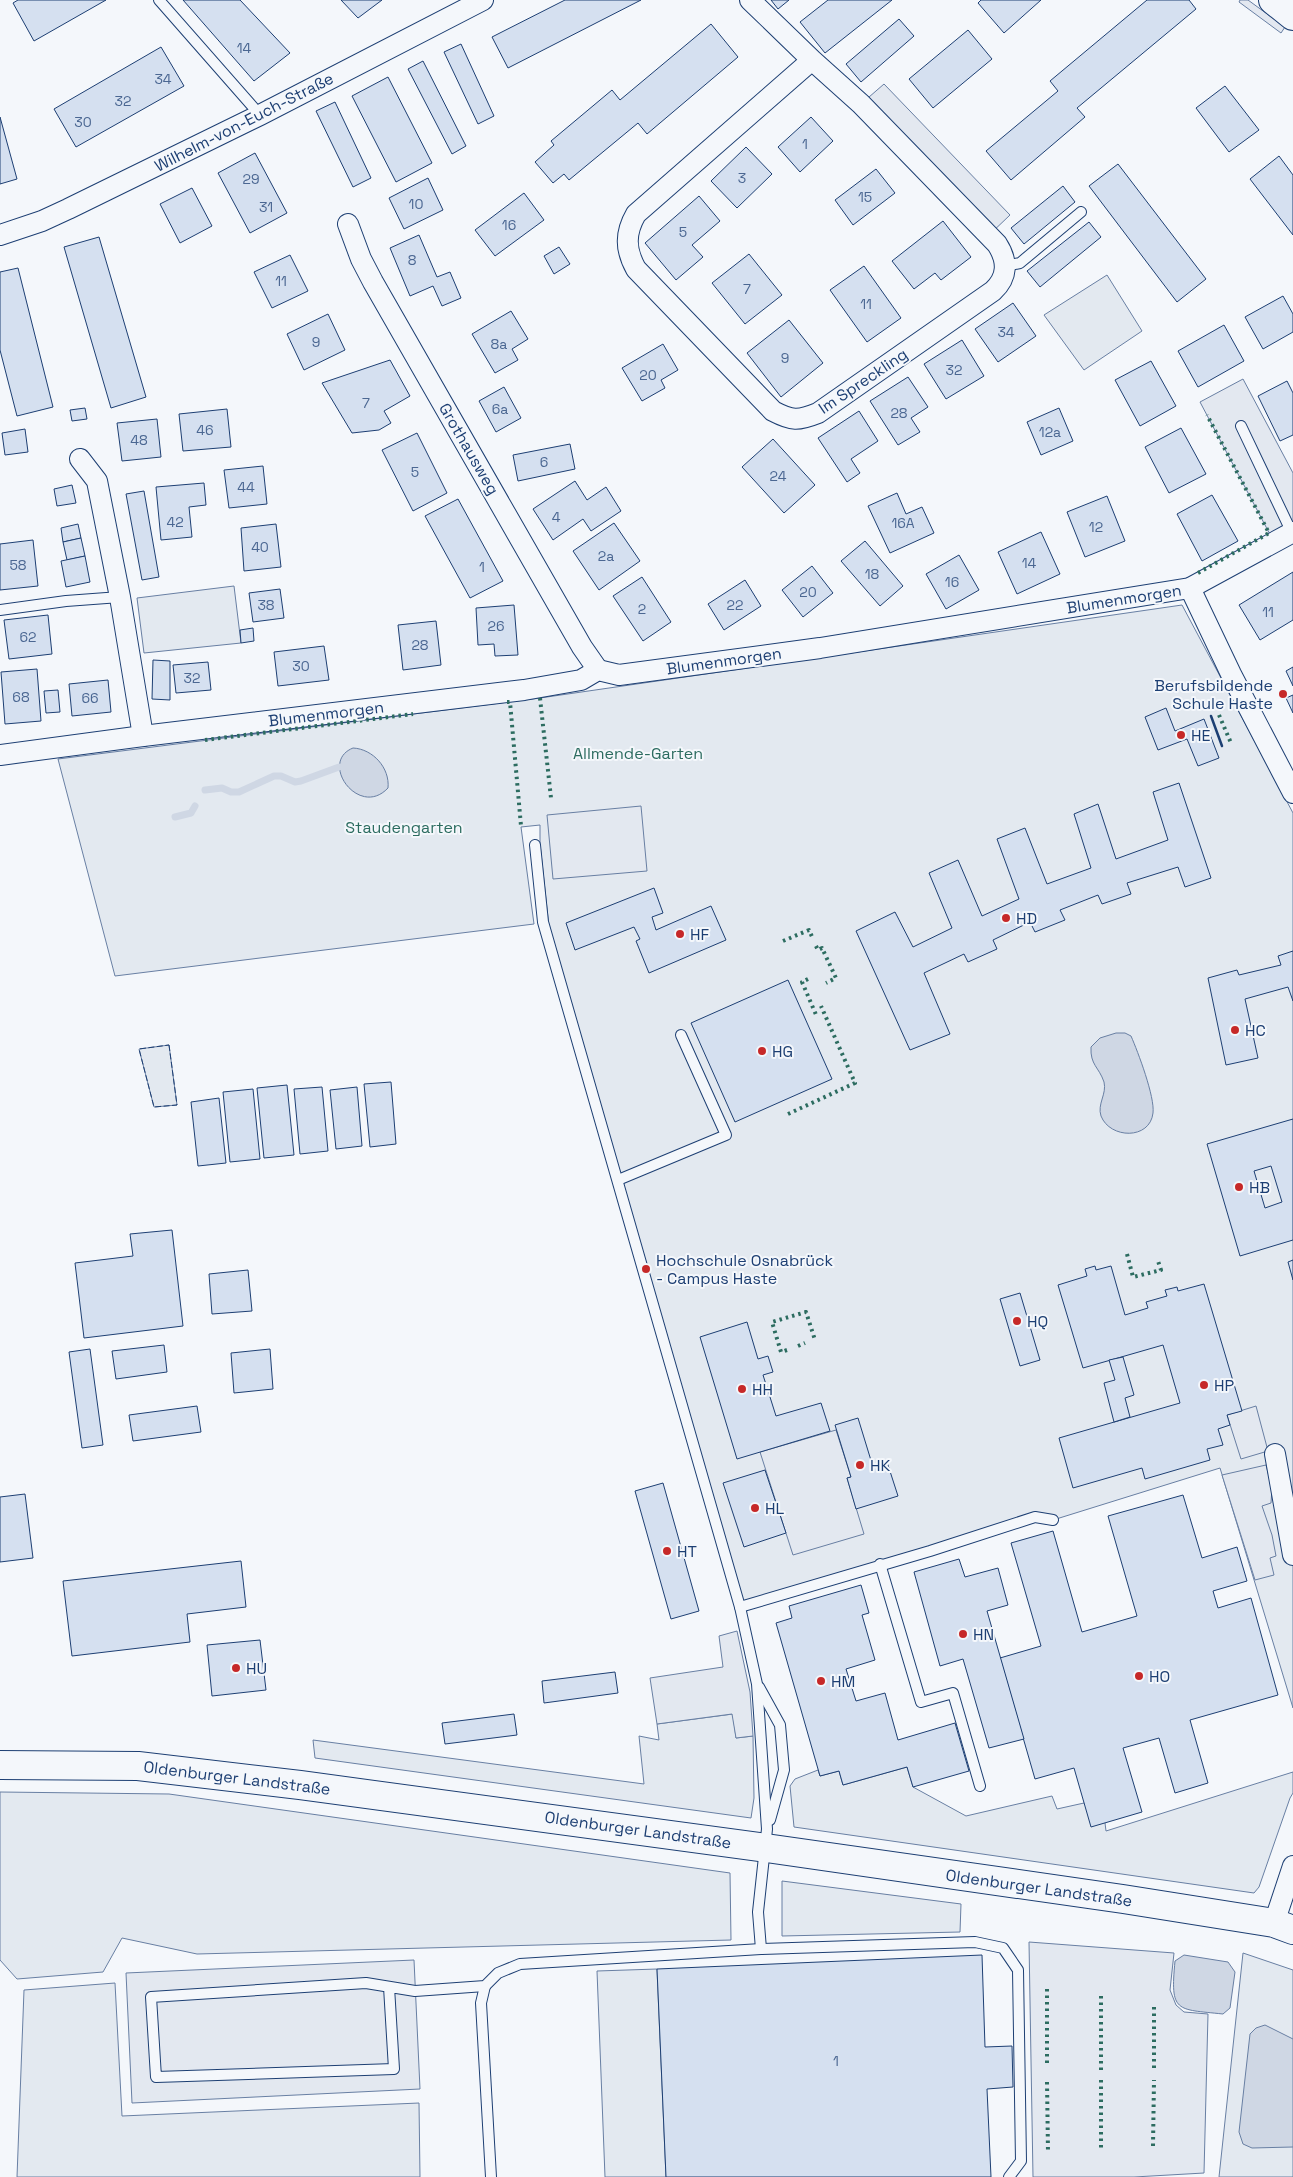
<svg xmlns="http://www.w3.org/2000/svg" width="1293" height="2177" viewBox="0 0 1293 2177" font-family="'Space Grotesk',sans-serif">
<rect width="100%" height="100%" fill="#f4f7fb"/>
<g fill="#e3e9f0" stroke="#687fa3">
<polygon points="1107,275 1142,331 1084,370 1044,315"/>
<polygon points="234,586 241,643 144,653 137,598"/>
<polygon points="1182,605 1293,813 1293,1708 1220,1468 1053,1520 1034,1517 743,1605 549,927 540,844 540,825 521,827 534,924 115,976 58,759 540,698"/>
<polygon points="169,1045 177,1105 154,1107 139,1049"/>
<polygon points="733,1714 736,1738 753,1736 754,1798 751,1818 315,1758 313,1740 644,1784 639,1736 659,1740 657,1724"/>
<polygon points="907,1767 913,1787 966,1816 1052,1796 1057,1809 1084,1803 1105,1823 1106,1831 1293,1772 1293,1793 1290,1798 1259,1887 1254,1893 794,1827 790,1786 795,1779 818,1770 820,1776 839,1771 843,1785"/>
<polygon points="0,1792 169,1794 730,1873 731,1940 197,1954 122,1938 103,1972 17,1979 0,1960"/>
<polygon points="782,1881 961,1904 960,1932 782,1936"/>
<polygon points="1243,1953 1293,1970 1293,2177 1219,2177"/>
<polygon points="657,1969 666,2177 605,2177 597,1971"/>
<polygon points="115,1983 122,2116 419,2103 420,2177 17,2177 24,1990"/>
</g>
<g fill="#e3e8f0" stroke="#687fa3">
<polygon points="1240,0 1248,0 1285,27 1281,33 1239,2"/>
<polygon points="884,84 1010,215 988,236 861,104"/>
<polygon points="1243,379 1293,473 1293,532 1274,542 1200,402"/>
<polygon points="641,806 647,871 553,879 547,815"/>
<polygon points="1256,1406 1268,1451 1241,1459 1227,1415"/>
<polygon points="836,1430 851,1477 847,1478 864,1534 793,1555 760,1452"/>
<polygon points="1266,1465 1272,1488 1271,1503 1262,1506 1272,1535 1276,1556 1270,1558 1274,1575 1255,1580 1222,1475"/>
<polygon points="737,1631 750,1692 753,1736 736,1738 732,1714 657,1724 650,1678 723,1667 719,1636"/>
<polygon points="1029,1942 1174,1953 1170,1990 1176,2005 1184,2012 1208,2014 1204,2173 1134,2177 1033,2177"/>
<polygon points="414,1960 420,2089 132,2103 126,1973"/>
</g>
<g fill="#cfd7e4" stroke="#687fa3">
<path d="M353,748C373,749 390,768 388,788C359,819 318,762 353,748Z"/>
<path d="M1116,1033H1125L1131,1036C1138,1052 1155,1097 1153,1113C1150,1140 1110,1139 1101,1116C1097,1104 1107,1094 1104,1082C1099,1067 1090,1065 1091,1047L1100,1038Z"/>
<path d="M1184,1955L1228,1962L1235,1972L1230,2008L1223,2014C1176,2009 1170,2013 1175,1961Z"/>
<polygon points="1265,2025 1293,2039 1293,2147 1252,2148 1243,2144 1239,2132 1250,2034 1256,2028"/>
</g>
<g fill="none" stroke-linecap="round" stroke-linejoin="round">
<g stroke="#cfd7e4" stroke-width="7">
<polyline points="205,790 222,788 231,792 239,792 274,776 281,776 295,782 301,781 339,767"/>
<polyline points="175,817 191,813 195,806"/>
</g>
</g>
<g fill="#d5e0f0" stroke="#1d3f73" fill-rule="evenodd">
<polygon points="18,0 106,0 34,41 13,3"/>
<polygon points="183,0 240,0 290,53 254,81"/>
<polygon points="341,0 382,0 358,18"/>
<polygon points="565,0 641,0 508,68 492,37"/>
<polygon points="771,0 789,0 778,9"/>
<polygon points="828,0 892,0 825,53 800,22"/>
<polygon points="981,0 1041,0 1004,33 978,3"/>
<polygon points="1147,0 1189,0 1196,9 1077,108 1085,117 1011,180 986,151 1058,91 1050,81"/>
<polygon points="899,19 914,36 861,82 846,64"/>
<polygon points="711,24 738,57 647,134 638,123 569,180 564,174 553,183 535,162 554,145 551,141 612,90 620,100"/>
<polygon points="968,30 992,59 933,108 909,79"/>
<polygon points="461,44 494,116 478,124 444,52"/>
<polygon points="161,47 184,86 76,147 54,109"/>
<polygon points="423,61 466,146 452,154 408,69"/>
<polygon points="388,77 432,163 396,182 352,96"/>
<polygon points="1225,86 1259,130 1229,152 1196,108"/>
<polygon points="335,102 371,178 353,187 316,111"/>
<polygon points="0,117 17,179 0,184"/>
<polygon points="811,117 833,141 800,172 778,147"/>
<polygon points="746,147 772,174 737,208 711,181"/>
<polygon points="255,153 287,213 250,233 218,173"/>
<polygon points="1279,156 1293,175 1293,235 1250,179"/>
<polygon points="1118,164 1206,279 1177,302 1089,186"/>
<polygon points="876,169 895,193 853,225 835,200"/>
<polygon points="428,178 443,210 404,229 389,198"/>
<polygon points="1063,186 1075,202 1024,244 1011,228"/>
<polygon points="192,188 212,226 180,243 160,204"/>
<polygon points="524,193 544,220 495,256 475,230"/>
<polygon points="699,196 720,221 692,245 703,257 676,280 645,243"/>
<polygon points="943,221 971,257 941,280 935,273 914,289 892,261"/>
<polygon points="1089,222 1101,237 1040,287 1027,271"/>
<polygon points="419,235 437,277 450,272 461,298 442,306 433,286 410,296 390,248"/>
<polygon points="99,237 146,397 111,408 64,247"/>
<polygon points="559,247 570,264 554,274 544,256"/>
<polygon points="749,254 782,295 745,324 712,283"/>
<polygon points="290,255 308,291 272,308 254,272"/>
<polygon points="864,266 901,318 867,342 830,290"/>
<polygon points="18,268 53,407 17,416 0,350 0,272"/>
<polygon points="1283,296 1293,314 1293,332 1263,349 1245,317"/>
<polygon points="1013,303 1036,336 998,362 975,329"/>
<polygon points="511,311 528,339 512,349 518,360 495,373 472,334"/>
<polygon points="328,314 345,350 304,370 287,334"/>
<polygon points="789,320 823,363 781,397 747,353"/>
<polygon points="1224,325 1244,361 1198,387 1178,351"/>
<polygon points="962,340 984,376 946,399 924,364"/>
<polygon points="663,344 678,370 661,380 665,388 642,401 622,368"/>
<polygon points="390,360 410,396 384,411 391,423 379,430 352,433 322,383"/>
<polygon points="1151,361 1176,406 1140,426 1115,380"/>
<polygon points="908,377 928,407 911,418 920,432 898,445 870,401"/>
<polygon points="1287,381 1293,393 1293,435 1280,441 1258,396"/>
<polygon points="504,387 521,418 496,432 479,401"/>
<polygon points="85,408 87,419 72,421 70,410"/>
<polygon points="1059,408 1073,441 1041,455 1027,422"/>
<polygon points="227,409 231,447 183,451 179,414"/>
<polygon points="859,411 878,441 851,459 860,473 847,482 818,438"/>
<polygon points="157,419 161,457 122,461 117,423"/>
<polygon points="1181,428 1206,474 1169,493 1145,447"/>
<polygon points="25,429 28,452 5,455 2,433"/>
<polygon points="417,433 447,493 413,511 382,450"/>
<polygon points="773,439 815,485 784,513 742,467"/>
<polygon points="570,444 575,469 518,481 513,455"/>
<polygon points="263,466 267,504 229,508 224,470"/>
<polygon points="575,481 587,500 606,487 621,511 591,531 583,519 553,540 533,509"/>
<polygon points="204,483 206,505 189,507 192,537 161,540 156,487"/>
<polygon points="72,485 76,503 57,506 54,489"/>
<polygon points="144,491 159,577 142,580 126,494"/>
<polygon points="897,493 906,514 922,507 934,533 890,553 868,506"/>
<polygon points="1212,495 1238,541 1202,561 1177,514"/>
<polygon points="1107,496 1125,541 1085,557 1067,512"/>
<polygon points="458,499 503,581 470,598 425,516"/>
<polygon points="614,523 640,561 599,590 573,551"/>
<polygon points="78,524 81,538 63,542 61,528"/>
<polygon points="276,524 281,567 244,571 241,528"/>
<polygon points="1041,532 1060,574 1017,594 998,552"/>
<polygon points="81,538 85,556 67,560 63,542"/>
<polygon points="33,540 38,586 0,590 0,544"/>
<polygon points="865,541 903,586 880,606 841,561"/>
<polygon points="959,555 979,590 946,609 926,574"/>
<polygon points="85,556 90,582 66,587 61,561"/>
<polygon points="812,566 833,593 803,617 782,590"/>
<polygon points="1293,572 1293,620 1260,640 1239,605"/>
<polygon points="642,577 671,622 643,641 613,596"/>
<polygon points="745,580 761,606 724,630 708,604"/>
<polygon points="280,589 284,618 253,622 249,593"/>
<polygon points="514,605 518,655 495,656 494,644 478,645 476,608"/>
<polygon points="48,615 52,654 9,659 4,620"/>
<polygon points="436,621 441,665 403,670 398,625"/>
<polygon points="253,628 254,641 241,643 240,630"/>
<polygon points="324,646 329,680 278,686 274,652"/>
<polygon points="153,660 170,661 170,700 152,699"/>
<polygon points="208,662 211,690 176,693 173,665"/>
<polygon points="1293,667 1293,686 1286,671"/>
<polygon points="37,669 41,721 5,724 1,672"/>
<polygon points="108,680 111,712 72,716 69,684"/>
<polygon points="58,690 60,712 46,713 44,691"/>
<polygon points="1293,695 1293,713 1286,698"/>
<polygon points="1166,708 1175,731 1204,719 1219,758 1198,766 1187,739 1158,750 1145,717"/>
<polygon points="1179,783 1211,878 1185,887 1178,867 1127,883 1131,894 1102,904 1098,895 1060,910 1065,920 1035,932 1030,922 993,940 997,949 968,962 964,954 924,973 950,1034 910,1050 856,931 895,912 913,947 952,928 929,873 958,860 982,916 1019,899 997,839 1025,828 1047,884 1091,868 1074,814 1098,804 1116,859 1168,840 1153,792"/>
<polygon points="654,888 663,913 652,917 656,930 711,906 726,940 649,973 636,941 640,939 634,927 575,950 566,923"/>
<polygon points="1293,951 1293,1001 1288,987 1245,999 1258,1058 1226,1065 1208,978 1237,970 1239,975 1281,965 1278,956"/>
<polygon points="788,980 832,1079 735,1122 691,1023"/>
<polygon points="391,1082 396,1144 370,1147 364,1084"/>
<polygon points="287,1085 294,1155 264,1158 257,1088"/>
<polygon points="322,1087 328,1151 300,1154 294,1089"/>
<polygon points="357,1087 362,1146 336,1149 330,1090"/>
<polygon points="253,1089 260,1159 230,1162 223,1092"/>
<polygon points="219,1098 226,1163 198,1166 191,1102"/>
<path d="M1293,1119V1240L1240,1256L1207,1144ZM1271,1166L1282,1202L1265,1208L1254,1171Z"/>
<polygon points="172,1230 183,1326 84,1338 75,1263 133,1256 130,1234"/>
<polygon points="1293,1260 1293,1280 1288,1262"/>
<polygon points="1095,1266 1096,1270 1111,1266 1125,1315 1148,1308 1146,1302 1167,1296 1165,1290 1177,1287 1178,1291 1204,1284 1242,1411 1227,1415 1230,1425 1218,1429 1223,1445 1207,1449 1210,1460 1145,1479 1142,1468 1073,1488 1059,1438 1180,1403 1163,1345 1083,1368 1058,1285 1087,1276 1085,1269"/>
<polygon points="248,1270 252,1311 212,1314 209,1274"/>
<polygon points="1020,1293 1040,1360 1020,1366 1000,1299"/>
<polygon points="747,1322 758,1359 768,1356 773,1372 763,1375 776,1416 821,1403 830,1431 737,1459 700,1337"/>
<polygon points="164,1345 167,1372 116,1379 112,1351"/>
<polygon points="90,1349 103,1445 82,1448 69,1352"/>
<polygon points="270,1349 273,1389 234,1393 231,1353"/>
<polygon points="1123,1357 1134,1395 1125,1398 1130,1417 1114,1422 1104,1383 1115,1380 1109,1360"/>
<polygon points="197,1406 201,1432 133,1441 129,1415"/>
<polygon points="858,1418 873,1467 887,1462 898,1496 856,1509 847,1478 851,1477 835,1425"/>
<polygon points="765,1470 786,1533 744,1547 723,1483"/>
<polygon points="663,1483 699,1611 671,1619 635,1491"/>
<polygon points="25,1494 33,1558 0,1562 0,1497"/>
<polygon points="1183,1495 1202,1558 1237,1547 1247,1581 1213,1591 1218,1608 1251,1598 1278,1695 1190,1720 1208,1783 1175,1793 1159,1738 1123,1748 1142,1812 1091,1827 1074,1768 1035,1779 1000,1658 1041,1646 1011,1543 1053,1531 1082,1632 1137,1616 1108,1516"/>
<polygon points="959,1559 965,1577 998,1568 1008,1605 987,1611 1024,1739 989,1748 963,1659 940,1666 914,1572"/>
<polygon points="241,1561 246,1607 187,1614 190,1642 72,1656 63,1581"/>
<polygon points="861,1585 869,1613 862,1615 875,1660 846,1669 856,1701 885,1693 898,1740 955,1723 969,1771 913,1787 907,1767 843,1785 839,1771 820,1776 776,1623 792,1618 789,1606"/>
<polygon points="260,1640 266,1690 212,1696 207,1645"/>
<polygon points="615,1672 618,1693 544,1703 542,1681"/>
<polygon points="514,1714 517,1735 445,1744 442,1723"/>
<polygon points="982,1955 985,2047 1012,2046 1013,2087 987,2089 991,2177 666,2177 657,1969"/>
</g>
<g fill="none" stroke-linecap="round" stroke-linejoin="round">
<g stroke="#1d3f73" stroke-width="12">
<g id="lane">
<polyline points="159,0 260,115"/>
<polyline points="1005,266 1020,263 1081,212"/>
<polyline points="1241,426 1292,533"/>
<polyline points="0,610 66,601 120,597"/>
<polyline points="535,845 543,922 740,1607 757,1684 767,1829 758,1912 761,1949"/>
<polyline points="618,1180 726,1135 681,1035"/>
<polyline points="880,1564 921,1702 953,1693 980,1786"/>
<polyline points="740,1607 930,1551 1035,1517 1053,1520"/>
<polyline points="759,1687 780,1725 784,1770 770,1820"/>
<polyline points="485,1986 481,2003 491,2177"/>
<polyline points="389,1987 394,2069 156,2077 151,1997 366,1983 415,1991 485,1986 498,1973 520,1964 761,1949 975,1942 1003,1948 1018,1970 1021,2161 1009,2177"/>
</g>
</g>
<g stroke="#1d3f73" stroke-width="22">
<g id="street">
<path d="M750,0L812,60L861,104L997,244C1008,261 1008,277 993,291L818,413C798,421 792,421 773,411L636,269C625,249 625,233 636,214L812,60"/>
<polyline points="348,224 361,259 373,282 582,647 598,670"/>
<polyline points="0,235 42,221 68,209 260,115 483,0"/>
<polyline points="80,459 97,481 120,597 143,736"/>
<polyline points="1190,588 1231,674 1293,793"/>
<polyline points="0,755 143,736 524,690 581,680 598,670 619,675 820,648 1190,588 1293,532"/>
<polyline points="1275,1454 1293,1555"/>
<polyline points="1274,1923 1293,1866"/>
</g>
</g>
<g stroke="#1d3f73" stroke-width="30">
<g id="secondary">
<polyline points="1273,0 1293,16"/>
<polyline points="0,1765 138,1766 300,1785 766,1848 1123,1899 1274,1923 1293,1930"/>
</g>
</g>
<use href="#lane" stroke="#f4f7fb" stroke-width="10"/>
<use href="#street" stroke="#f4f7fb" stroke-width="20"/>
<use href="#secondary" stroke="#f4f7fb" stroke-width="28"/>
<g stroke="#2c6c60" stroke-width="4" stroke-dasharray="2.5 4" stroke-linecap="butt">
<polyline points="1198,573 1269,533 1207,415"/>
<polyline points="540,698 551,798"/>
<polyline points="507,702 510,702 521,826"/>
<polyline points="1219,715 1231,743"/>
<polyline points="205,740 413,714"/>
<polyline points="783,941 809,930 813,939"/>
<polyline points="816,946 818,950 822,948 836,978 826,983"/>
<polyline points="808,979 802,982 817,1017"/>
<polyline points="788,1114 855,1083 821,1006"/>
<polyline points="1127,1254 1133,1277 1161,1270 1158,1261"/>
<polyline points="798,1346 805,1343"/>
<polyline points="787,1350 781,1352 772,1322 806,1312 815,1340"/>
<polyline points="1047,1989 1047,2067"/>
<polyline points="1154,2068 1154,2005"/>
<polyline points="1101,2070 1101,1992"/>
<polyline points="1101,2080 1101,2149"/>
<polyline points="1047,2082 1048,2152"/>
<polyline points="1153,2146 1154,2080"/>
</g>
<polygon stroke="#1d3f73" stroke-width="1" stroke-dasharray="6 2.5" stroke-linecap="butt" points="169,1045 177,1105 154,1107 139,1049"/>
<polyline stroke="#1d3f73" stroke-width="2.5" points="1211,716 1222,746"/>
</g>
<g fill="#c62828" stroke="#f4f7fb" stroke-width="2">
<circle cx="1283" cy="694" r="5"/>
<circle cx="1181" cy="735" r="5"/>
<circle cx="1006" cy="918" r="5"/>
<circle cx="680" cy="934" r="5"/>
<circle cx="1235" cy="1030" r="5"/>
<circle cx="762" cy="1051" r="5"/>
<circle cx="1239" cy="1187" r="5"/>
<circle cx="646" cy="1269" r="5"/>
<circle cx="1017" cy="1321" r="5"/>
<circle cx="1204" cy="1385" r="5"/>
<circle cx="742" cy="1389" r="5"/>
<circle cx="860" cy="1465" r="5"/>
<circle cx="755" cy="1508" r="5"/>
<circle cx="667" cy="1551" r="5"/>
<circle cx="963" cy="1634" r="5"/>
<circle cx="236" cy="1668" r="5"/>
<circle cx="1139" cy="1676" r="5"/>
<circle cx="821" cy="1681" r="5"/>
</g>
<g text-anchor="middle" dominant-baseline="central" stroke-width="4" stroke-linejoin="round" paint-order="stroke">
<g font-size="14" fill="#4b6792">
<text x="244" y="48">14</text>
<text x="163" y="79">34</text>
<text x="123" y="101">32</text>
<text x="83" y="122">30</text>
<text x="805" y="144">1</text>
<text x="742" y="178">3</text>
<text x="251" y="179">29</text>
<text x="865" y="197">15</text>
<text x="416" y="204">10</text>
<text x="266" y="207">31</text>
<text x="509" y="225">16</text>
<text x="683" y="232">5</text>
<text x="412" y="260">8</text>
<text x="281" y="281">11</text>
<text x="747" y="289">7</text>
<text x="866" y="304">11</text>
<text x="1006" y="332">34</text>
<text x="316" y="342">9</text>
<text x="499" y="344">8a</text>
<text x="785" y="358">9</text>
<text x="954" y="370">32</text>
<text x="648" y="375">20</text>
<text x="366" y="403">7</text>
<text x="500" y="409">6a</text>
<text x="899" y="413">28</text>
<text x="205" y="430">46</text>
<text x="1050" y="432">12a</text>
<text x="139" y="440">48</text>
<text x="544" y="462">6</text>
<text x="415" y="472">5</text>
<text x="778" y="476">24</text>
<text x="246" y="487">44</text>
<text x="556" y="517">4</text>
<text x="175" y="522">42</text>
<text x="903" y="523">16A</text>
<text x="1096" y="527">12</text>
<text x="260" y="547">40</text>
<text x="606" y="556">2a</text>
<text x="1029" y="563">14</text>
<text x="18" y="565">58</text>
<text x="482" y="567">1</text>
<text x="872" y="574">18</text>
<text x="952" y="582">16</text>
<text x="808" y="592">20</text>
<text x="266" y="605">38</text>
<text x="735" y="605">22</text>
<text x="642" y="609">2</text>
<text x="1268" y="612">11</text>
<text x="496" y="626">26</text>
<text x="28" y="637">62</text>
<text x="420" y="645">28</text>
<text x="301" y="666">30</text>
<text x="192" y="678">32</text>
<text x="21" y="697">68</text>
<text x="90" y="698">66</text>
<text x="836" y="2061">1</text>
</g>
<g font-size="16" fill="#1d3f73" stroke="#f4f7fb">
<text transform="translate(244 122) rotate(-27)">Wilhelm-von-Euch-Straße</text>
<text transform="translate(863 381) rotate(-34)">Im Spreckling</text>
<text transform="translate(469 449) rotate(60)">Grothausweg</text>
<text transform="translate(1124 599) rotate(-9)">Blumenmorgen</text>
<text transform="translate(724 661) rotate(-8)">Blumenmorgen</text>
<text transform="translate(326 714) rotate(-7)">Blumenmorgen</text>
<text transform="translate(237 1778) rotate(7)">Oldenburger Landstraße</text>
<text transform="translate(638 1830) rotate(8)">Oldenburger Landstraße</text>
<text transform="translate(1039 1888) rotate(8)">Oldenburger Landstraße</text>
</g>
<g font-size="16" fill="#1d3f73" stroke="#f4f7fb" text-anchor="start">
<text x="1273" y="685" text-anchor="end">Berufsbildende<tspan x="1273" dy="18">Schule Haste</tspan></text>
<text x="1191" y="735">HE</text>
<text x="1016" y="918">HD</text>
<text x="690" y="934">HF</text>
<text x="1245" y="1030">HC</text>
<text x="772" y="1051">HG</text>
<text x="1249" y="1187">HB</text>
<text x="656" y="1260">Hochschule Osnabrück<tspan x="656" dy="18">- Campus Haste</tspan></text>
<text x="1027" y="1321">HQ</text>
<text x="1214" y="1385">HP</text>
<text x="752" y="1389">HH</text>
<text x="870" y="1465">HK</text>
<text x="765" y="1508">HL</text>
<text x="677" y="1551">HT</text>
<text x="973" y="1634">HN</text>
<text x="246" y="1668">HU</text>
<text x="1149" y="1676">HO</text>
<text x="831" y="1681">HM</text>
</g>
<g font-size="16" fill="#2c6c60" stroke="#f4f7fb">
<text x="638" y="753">Allmende-Garten</text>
<text x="404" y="827">Staudengarten</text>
</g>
</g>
</svg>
